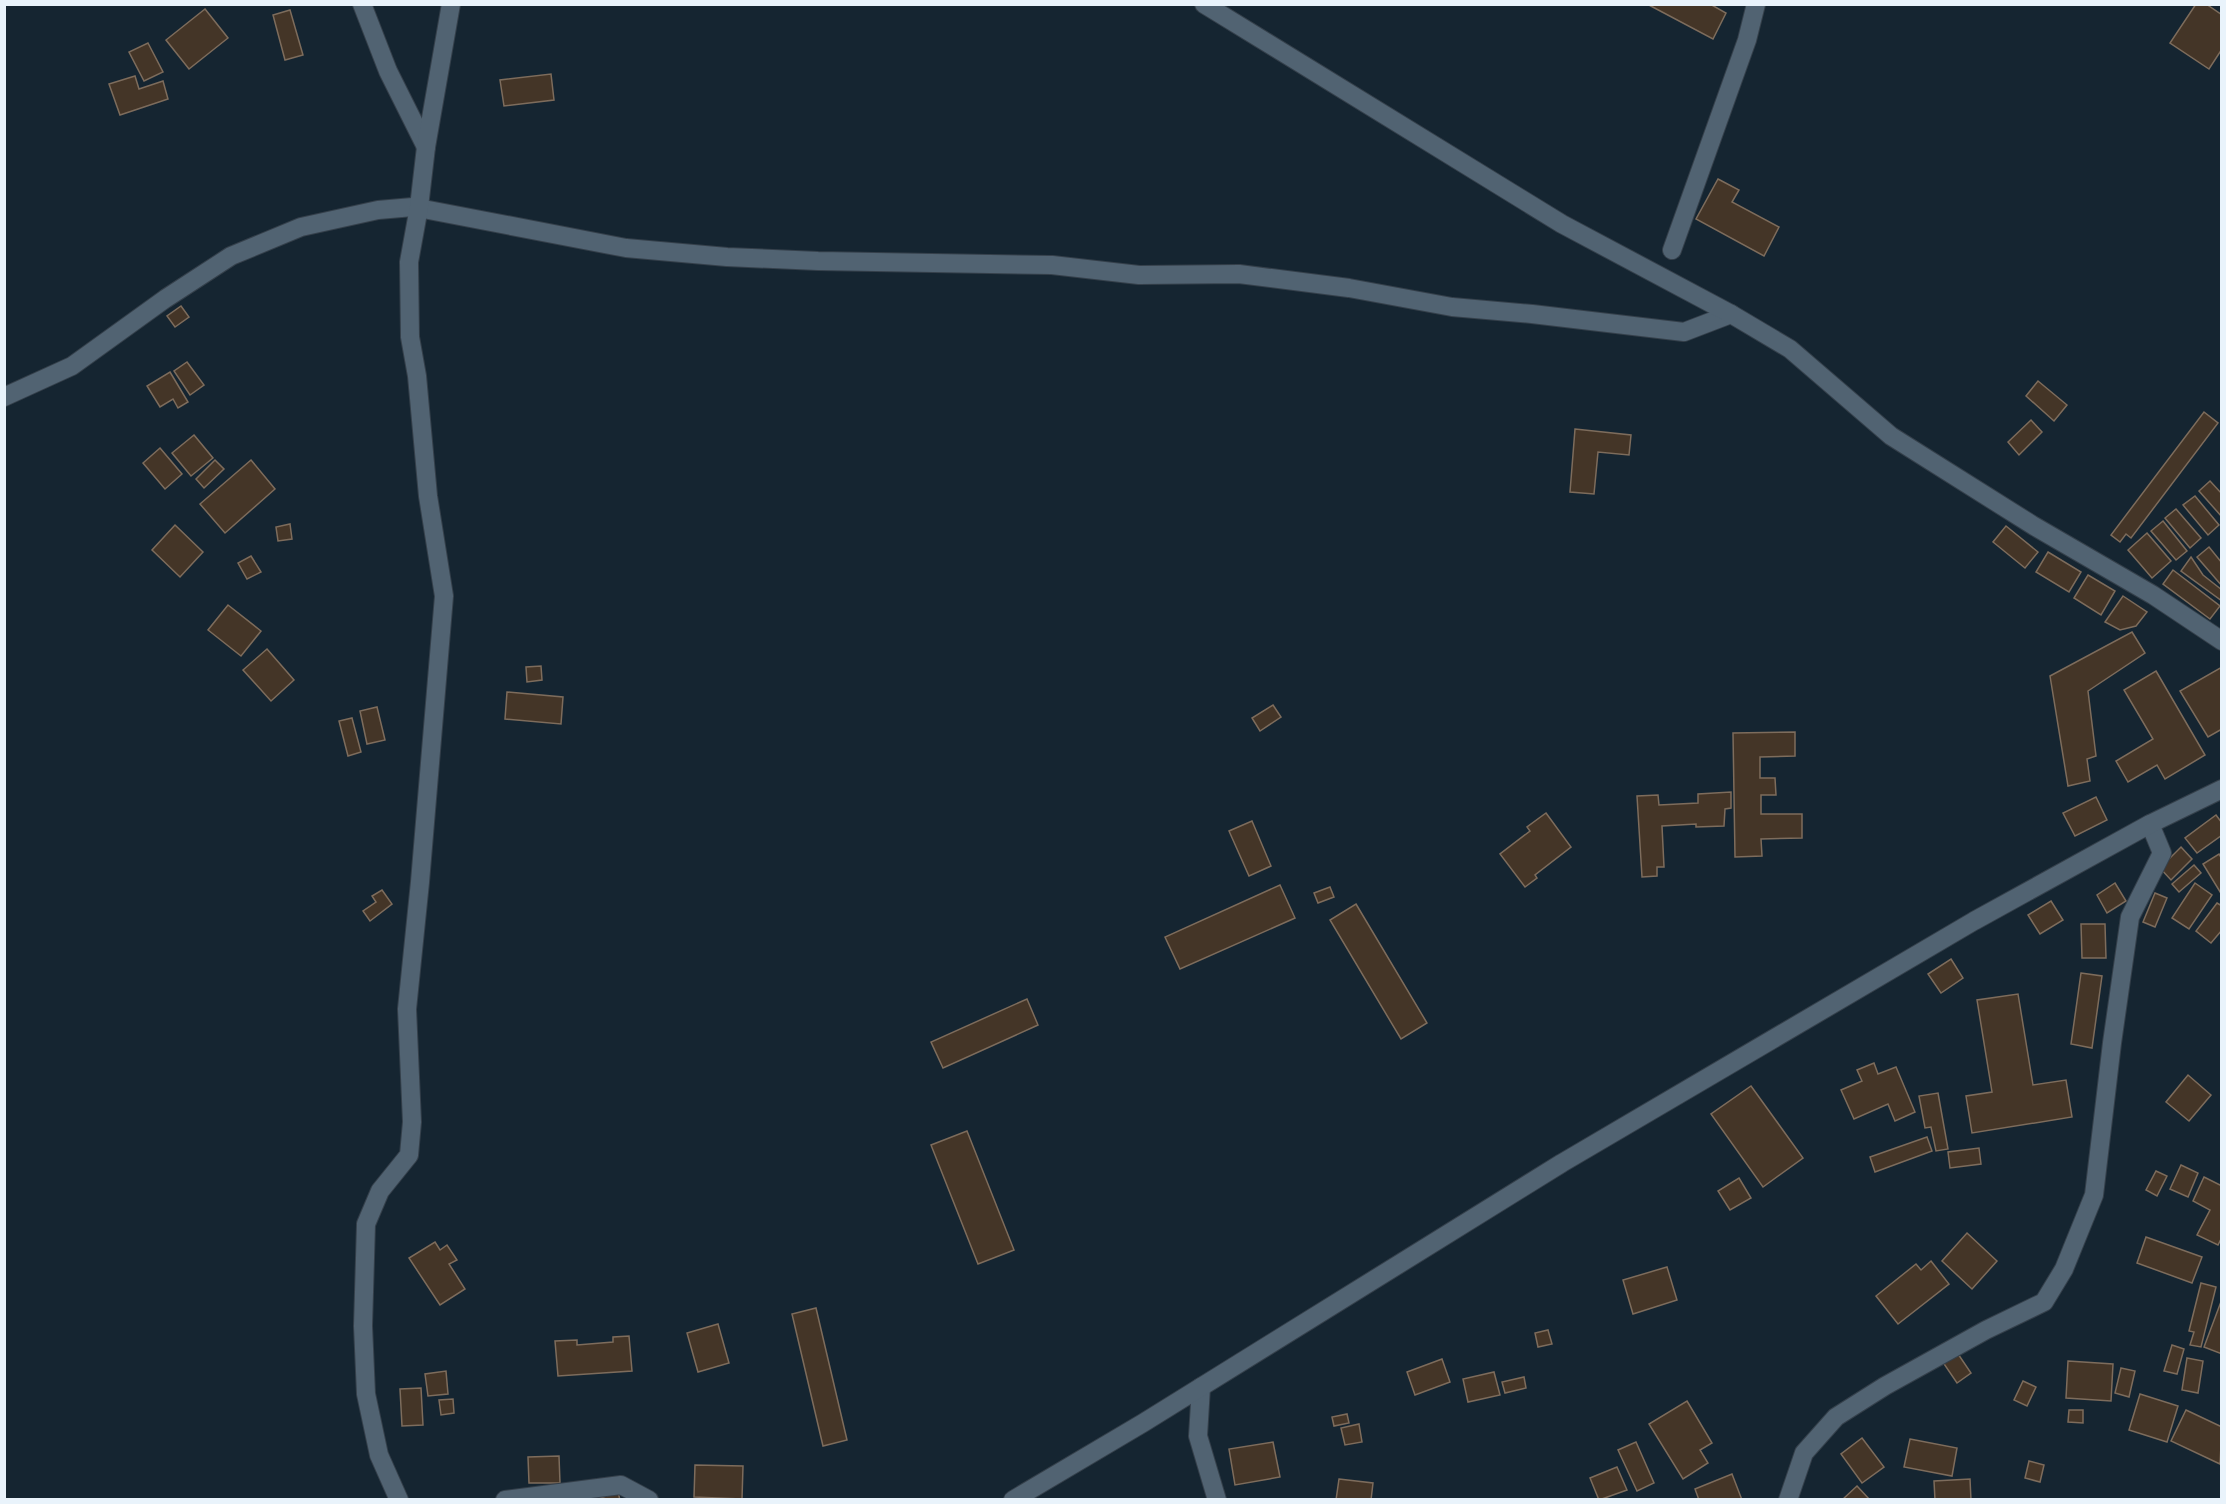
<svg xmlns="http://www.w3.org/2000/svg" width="2226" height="1504" viewBox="0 0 2226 1504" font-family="Helvetica,sans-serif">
<rect width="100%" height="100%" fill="#152531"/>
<g fill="#443527" stroke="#7d6c5c" stroke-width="1.5">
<polygon points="1647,4 1710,4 1726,13 1713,39"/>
<polygon points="2196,4 2206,4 2222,15 2222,49 2209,69 2170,43"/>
<polygon points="205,9 228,38 189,69 166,40"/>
<polygon points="290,10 303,55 285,60 273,15"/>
<polygon points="148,43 163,72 144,81 129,52"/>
<polygon points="551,74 554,100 504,106 500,80"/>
<polygon points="135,76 139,89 163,81 168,99 120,115 109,84"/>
<polygon points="1718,179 1739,190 1732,202 1779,227 1764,256 1696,219"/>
<polygon points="181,306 189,317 175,327 167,316"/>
<polygon points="187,362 204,385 190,395 174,371"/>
<polygon points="170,372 188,402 178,408 173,399 160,407 147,386"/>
<polygon points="2038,381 2067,405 2054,421 2026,396"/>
<polygon points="2204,412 2218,423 2131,538 2126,534 2120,542 2111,535"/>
<polygon points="2031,420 2042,432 2019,455 2008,442"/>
<polygon points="1575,429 1631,435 1629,455 1598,452 1594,494 1570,492"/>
<polygon points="194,435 213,458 191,476 172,453"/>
<polygon points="160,448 182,474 165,489 143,463"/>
<polygon points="215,460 224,469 204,488 196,479"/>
<polygon points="251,460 275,489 225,533 200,504"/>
<polygon points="2210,481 2222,494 2222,517 2199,491"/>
<polygon points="2195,496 2219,525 2208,535 2183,505"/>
<polygon points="2176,509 2201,538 2190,548 2165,518"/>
<polygon points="2163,521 2187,551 2176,560 2151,531"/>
<polygon points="290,524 292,539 278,541 276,527"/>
<polygon points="175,525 203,552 180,577 152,550"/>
<polygon points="2006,526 2038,552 2025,568 1993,542"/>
<polygon points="2147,533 2171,561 2152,578 2128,550"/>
<polygon points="2209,547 2222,563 2222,586 2197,557"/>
<polygon points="2048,552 2081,572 2069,592 2036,572"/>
<polygon points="251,556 261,572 247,579 238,563"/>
<polygon points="2191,557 2203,575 2222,590 2222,601 2181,571"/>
<polygon points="2173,570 2220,606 2210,619 2163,584"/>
<polygon points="2088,575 2115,591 2101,615 2074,598"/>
<polygon points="2123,596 2147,612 2136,626 2120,630 2105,622"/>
<polygon points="228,605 261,631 241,656 208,630"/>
<polygon points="2132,632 2145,653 2088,691 2096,756 2087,759 2090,781 2068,786 2050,676"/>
<polygon points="267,649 294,680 271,701 243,670"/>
<polygon points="541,666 542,680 527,682 526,667"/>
<polygon points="2222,667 2222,729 2208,737 2180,691"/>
<polygon points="2156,671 2205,755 2165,779 2157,765 2128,782 2116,761 2153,739 2124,690"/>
<polygon points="507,692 563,697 561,724 505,719"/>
<polygon points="1273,705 1281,717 1260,731 1252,718"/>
<polygon points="377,707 385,740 367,744 360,711"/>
<polygon points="352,718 361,752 348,756 339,721"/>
<polygon points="1795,732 1795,756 1760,757 1760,778 1775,778 1776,795 1761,795 1761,814 1802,814 1802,838 1761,839 1762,856 1735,857 1733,733"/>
<polygon points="1731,792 1731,808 1725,809 1724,826 1696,827 1696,824 1662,826 1664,867 1657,867 1657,876 1642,877 1637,796 1658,795 1659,805 1698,803 1698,794"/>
<polygon points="2096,797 2107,820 2075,836 2063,813"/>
<polygon points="1546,813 1571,847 1535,875 1537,878 1525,887 1500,854 1530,831 1527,827"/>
<polygon points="2216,815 2222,823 2222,835 2197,853 2185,838"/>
<polygon points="1252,821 1271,866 1249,876 1229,831"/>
<polygon points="2181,847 2192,859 2171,880 2160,868"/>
<polygon points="2219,854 2222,859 2222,895 2203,864"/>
<polygon points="2194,865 2201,873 2179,892 2172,884"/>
<polygon points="2115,883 2126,901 2107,913 2097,895"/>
<polygon points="2195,883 2212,895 2189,929 2172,918"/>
<polygon points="1280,885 1295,918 1180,969 1165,937"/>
<polygon points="1330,887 1334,897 1318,903 1314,893"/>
<polygon points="382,890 392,904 370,921 363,911 376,902 372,896"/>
<polygon points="2155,893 2167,898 2155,927 2143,922"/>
<polygon points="2051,901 2063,920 2040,934 2028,915"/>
<polygon points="2217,903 2222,906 2222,930 2211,943 2196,931"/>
<polygon points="1356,904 1427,1023 1401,1039 1330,920"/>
<polygon points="2081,924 2105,924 2106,958 2082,958"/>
<polygon points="1951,959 1963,978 1941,993 1928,974"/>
<polygon points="2081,973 2102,976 2092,1048 2071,1044"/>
<polygon points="2018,994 2033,1085 2066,1080 2072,1117 1972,1133 1966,1096 1992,1092 1977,1000"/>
<polygon points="1027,999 1038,1025 943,1068 931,1042"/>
<polygon points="1874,1063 1878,1074 1896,1067 1915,1112 1895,1121 1888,1104 1854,1119 1841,1090 1862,1081 1857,1070"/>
<polygon points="2188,1075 2211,1095 2189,1121 2166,1102"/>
<polygon points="1751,1086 1803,1158 1763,1187 1711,1114"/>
<polygon points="1938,1093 1948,1149 1936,1151 1931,1127 1925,1128 1919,1096"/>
<polygon points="967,1131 1014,1250 978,1264 931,1145"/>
<polygon points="1927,1137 1932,1151 1875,1172 1870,1157"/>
<polygon points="1979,1148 1981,1164 1950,1168 1948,1152"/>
<polygon points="2181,1165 2198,1173 2188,1197 2170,1189"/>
<polygon points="2156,1171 2167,1176 2157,1196 2146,1190"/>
<polygon points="2204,1177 2222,1186 2222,1237 2218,1245 2197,1235 2210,1210 2193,1201"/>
<polygon points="1739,1178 1751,1198 1730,1210 1718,1191"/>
<polygon points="1967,1233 1997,1261 1972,1289 1942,1261"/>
<polygon points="2146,1237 2202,1257 2192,1283 2137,1263"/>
<polygon points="435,1242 440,1250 447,1245 457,1260 449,1264 465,1289 440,1305 409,1258"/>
<polygon points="1931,1261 1949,1284 1898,1324 1876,1296 1916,1264 1921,1270"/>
<polygon points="1667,1267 1677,1300 1633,1314 1623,1280"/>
<polygon points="2201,1283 2216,1287 2201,1347 2190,1345 2194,1332 2189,1331"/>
<polygon points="2222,1299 2222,1354 2204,1347"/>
<polygon points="816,1308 847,1440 823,1446 792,1314"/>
<polygon points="718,1324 729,1363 698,1372 687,1333"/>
<polygon points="1548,1330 1552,1344 1538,1347 1535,1333"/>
<polygon points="629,1336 632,1371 558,1376 555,1341 577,1340 577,1345 613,1342 613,1337"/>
<polygon points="2172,1345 2184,1349 2177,1374 2164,1371"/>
<polygon points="1954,1348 1971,1373 1957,1383 1940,1358"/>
<polygon points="2187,1358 2203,1361 2198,1393 2182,1390"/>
<polygon points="1442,1359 1450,1382 1415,1395 1407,1372"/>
<polygon points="2068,1361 2113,1364 2111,1401 2066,1398"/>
<polygon points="2121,1368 2135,1371 2129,1397 2115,1393"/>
<polygon points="446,1371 448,1394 428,1396 425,1374"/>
<polygon points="1494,1372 1500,1395 1468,1402 1463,1379"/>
<polygon points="1524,1377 1526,1388 1505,1393 1502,1382"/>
<polygon points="2023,1381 2036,1387 2027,1406 2014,1400"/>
<polygon points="421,1388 423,1425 402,1426 400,1389"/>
<polygon points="2140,1394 2178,1406 2167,1442 2129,1430"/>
<polygon points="453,1399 454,1413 441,1415 439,1400"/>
<polygon points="1687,1401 1712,1443 1700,1450 1708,1463 1683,1479 1649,1424"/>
<polygon points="2069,1410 2083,1410 2083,1423 2068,1422"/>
<polygon points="2186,1410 2222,1427 2220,1464 2171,1441"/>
<polygon points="1347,1414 1349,1423 1334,1426 1332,1417"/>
<polygon points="1359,1424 1362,1442 1345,1445 1341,1428"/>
<polygon points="1862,1438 1884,1467 1862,1483 1841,1454"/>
<polygon points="1910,1439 1957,1448 1952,1476 1904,1467"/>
<polygon points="1273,1442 1280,1477 1235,1485 1229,1449"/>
<polygon points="1636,1442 1654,1483 1637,1491 1618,1450"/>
<polygon points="559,1456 560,1483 529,1483 528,1457"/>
<polygon points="2029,1461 2044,1465 2040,1482 2025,1478"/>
<polygon points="695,1465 743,1466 742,1499 694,1497"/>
<polygon points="1617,1467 1627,1490 1599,1500 1590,1478"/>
<polygon points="1732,1474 1742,1500 1699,1500 1695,1489"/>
<polygon points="1339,1479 1373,1483 1371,1500 1336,1500"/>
<polygon points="1970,1479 1971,1500 1935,1500 1934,1481"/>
<polygon points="1857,1486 1870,1500 1842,1500"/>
<polygon points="618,1492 620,1500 594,1500"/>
</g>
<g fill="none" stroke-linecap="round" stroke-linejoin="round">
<g stroke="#35404b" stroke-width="20">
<g id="minor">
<polyline points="362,4 388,71 426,147"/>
<polyline points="1672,250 1747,40 1756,4"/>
<polyline points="4,397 72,366 165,299 231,256 301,227 378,210 413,207 626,248 727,257 818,261 1052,265 1139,275 1239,274 1349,288 1452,307 1532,314 1684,332 1731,314"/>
<polyline points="1201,1387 1198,1436 1217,1500"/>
<polyline points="399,1500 379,1455 366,1394 363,1326 366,1224 380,1191 409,1155 412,1122 407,1009 420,882 444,596 428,496 417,376 410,337 409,262 419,207 426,147 451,4"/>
<polyline points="505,1500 621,1485 649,1500"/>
<polyline points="1788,1500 1804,1453 1836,1417 1885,1386 1986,1330 2044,1302 2064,1269 2094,1195 2112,1043 2130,917 2162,853 2150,824"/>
</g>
</g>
<g stroke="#35404b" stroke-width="20">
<g id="tertiary">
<polyline points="1204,4 1562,224 1731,314 1790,349 1891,436 2034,526 2153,595 2222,641"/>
<polyline points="1013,1500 1143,1423 1562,1163 1974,921 2150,824 2222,789"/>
</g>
</g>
<use href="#minor" stroke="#516372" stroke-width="18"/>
<use href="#tertiary" stroke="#516372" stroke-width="18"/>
</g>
<rect width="2226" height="1504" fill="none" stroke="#e9f3fb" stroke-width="12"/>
</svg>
